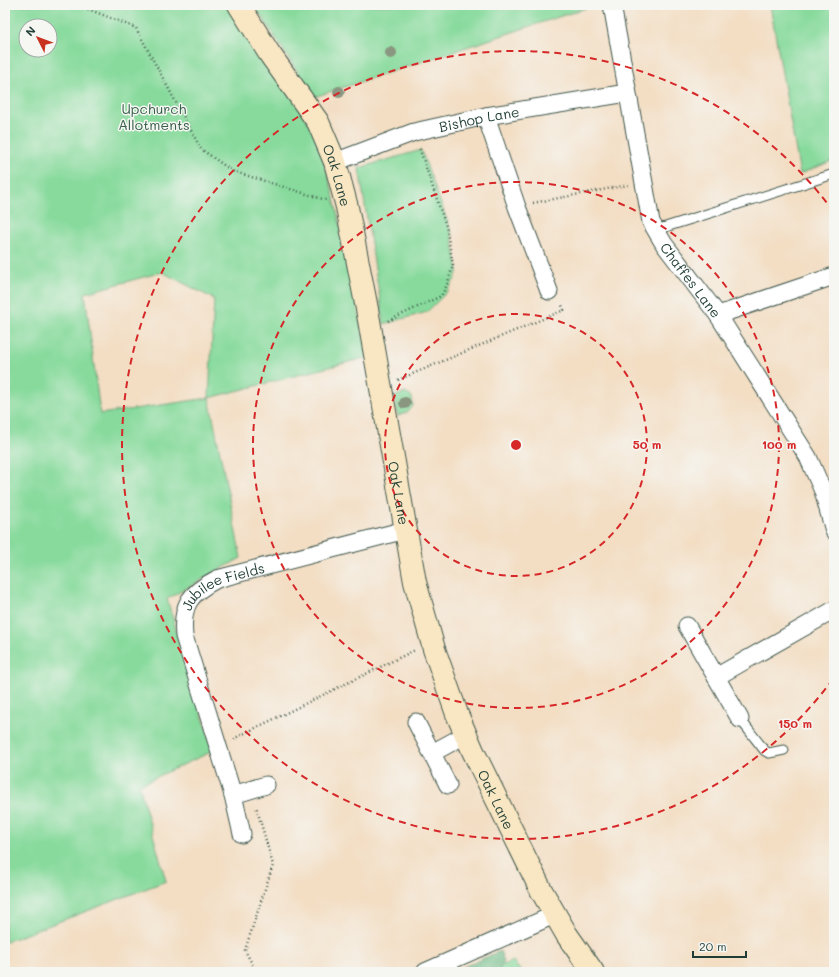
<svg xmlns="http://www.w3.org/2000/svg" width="839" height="977" viewBox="0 0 839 977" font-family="Mali,sans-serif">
<rect width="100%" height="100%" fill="#f6f6f2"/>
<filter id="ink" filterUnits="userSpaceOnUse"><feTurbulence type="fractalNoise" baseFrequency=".025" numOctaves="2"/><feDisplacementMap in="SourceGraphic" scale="8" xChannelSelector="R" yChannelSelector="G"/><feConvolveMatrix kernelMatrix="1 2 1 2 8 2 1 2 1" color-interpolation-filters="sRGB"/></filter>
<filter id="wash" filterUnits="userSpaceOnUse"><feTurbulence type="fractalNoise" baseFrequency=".012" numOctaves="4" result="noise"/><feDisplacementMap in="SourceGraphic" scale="16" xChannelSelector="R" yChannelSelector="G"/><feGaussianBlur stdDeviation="0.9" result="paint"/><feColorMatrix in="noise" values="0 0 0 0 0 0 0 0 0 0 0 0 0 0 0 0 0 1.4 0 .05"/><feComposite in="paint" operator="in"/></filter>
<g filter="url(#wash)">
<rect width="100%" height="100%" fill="#f3dec4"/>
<g fill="#87da9c" stroke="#538c68" fill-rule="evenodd">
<path d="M5,5H233L316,135L333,193L368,357L209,398L241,558L167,599L213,751L139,785L166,881L5,942ZM26,26H50V50H26ZM162,272L214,299L209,398L100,414L85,293Z"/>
<polygon points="254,5 595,5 314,97"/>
<polygon points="770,5 834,5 834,160 800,174"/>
<polygon points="421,150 451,231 458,270 455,279 446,293 427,312 384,324 359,168"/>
<polygon points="405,393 412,397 413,406 408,412 398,416 395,396"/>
<polygon points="513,961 521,972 485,972"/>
</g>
<polygon fill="#6dba84" stroke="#467c5c" points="500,951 504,961 498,972 452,972"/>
</g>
<g filter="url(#ink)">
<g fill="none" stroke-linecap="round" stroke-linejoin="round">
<g stroke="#3f554a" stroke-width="11">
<g id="lane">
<polyline points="656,230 834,174"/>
<polyline points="740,719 765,751 769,753 784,750"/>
</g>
</g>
<g stroke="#3f554a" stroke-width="19">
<g id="street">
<path id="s1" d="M612,5L651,222L664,244L718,315L808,457L823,491L834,531"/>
<polyline points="486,116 517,207 549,291"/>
<path id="s2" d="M335,162L414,132L486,116L627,93"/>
<polyline points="718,315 834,276"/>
<polyline points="687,626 740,719"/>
<polyline points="716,677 834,610"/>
<polyline points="416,722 448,785"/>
<polyline points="432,753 465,735"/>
<polyline points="233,795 266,785"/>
<path id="s3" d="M242,834L233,795L184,636C181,604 190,593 217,579L405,530"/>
<polyline points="425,972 554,915"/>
</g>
</g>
<g stroke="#3f554a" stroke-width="24">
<g id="secondary">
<path id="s4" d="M239,5L269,53L318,122L335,162L347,207L367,309L415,582L434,649L457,714L473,751L541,890L567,935L593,972"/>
</g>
</g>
<g stroke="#3f554a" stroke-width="2.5" stroke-dasharray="1 3" stroke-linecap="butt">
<polyline points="81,5 88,9 136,28 201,149 232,171 326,200"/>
<polyline points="533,203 628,185"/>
<polyline points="388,321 441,296 447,285 453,265 446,226 419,147"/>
<polyline points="398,380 564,310 561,303"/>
<polyline points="235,740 235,738 415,650"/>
<polyline points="256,972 245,950 273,865 256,806"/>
</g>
<use href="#lane" stroke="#fff" stroke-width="9"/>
<use href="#street" stroke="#fff" stroke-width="17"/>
<use href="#secondary" stroke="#f9e7c3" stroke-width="22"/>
</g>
<g fill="#8a9680">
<circle cx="391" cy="53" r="6"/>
<circle cx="339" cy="92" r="6"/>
<circle cx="405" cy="403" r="6"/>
</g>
</g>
<g fill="none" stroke="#d62828" stroke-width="2" stroke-dasharray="7 5">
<circle cx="516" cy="445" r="131"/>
<circle cx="516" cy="445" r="263"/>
<path d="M833 679A394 394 0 1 1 833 211"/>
</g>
<g text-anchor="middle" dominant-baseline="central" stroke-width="3" stroke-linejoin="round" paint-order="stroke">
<g font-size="14" fill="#345c49" stroke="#f6f6f2">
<text x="154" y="108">Upchurch<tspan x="154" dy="16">Allotments</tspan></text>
</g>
<g font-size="14" fill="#1f3d34" stroke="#f6f6f2">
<text stroke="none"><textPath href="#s2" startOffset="151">Bishop Lane</textPath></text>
<text stroke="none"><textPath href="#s4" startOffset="198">Oak Lane</textPath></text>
<text stroke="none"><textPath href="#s1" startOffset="291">Chaffes Lane</textPath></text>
<text stroke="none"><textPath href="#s4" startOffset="522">Oak Lane</textPath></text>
<text stroke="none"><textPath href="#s3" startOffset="280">Jubilee Fields</textPath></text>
<text stroke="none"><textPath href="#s4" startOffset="845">Oak Lane</textPath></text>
</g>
</g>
<circle cx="516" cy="445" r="6" fill="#d62828" stroke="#f6f6f2" stroke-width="2"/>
<g font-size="12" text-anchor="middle" font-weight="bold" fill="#d62828" stroke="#f6f6f2" stroke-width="3" stroke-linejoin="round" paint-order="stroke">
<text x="647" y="449">50 m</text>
<text x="779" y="449">100 m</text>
<text x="795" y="728">150 m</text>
</g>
<rect width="839" height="977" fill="none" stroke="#f6f6f2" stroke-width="20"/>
<g transform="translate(38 38) rotate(312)"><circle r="19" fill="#f6f6f2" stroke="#a0aca6"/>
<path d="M0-3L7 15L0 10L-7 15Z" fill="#c8321e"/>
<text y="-6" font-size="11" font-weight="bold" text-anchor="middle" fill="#1f3d34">N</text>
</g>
<path d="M693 951v6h53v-6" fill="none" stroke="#1f3d34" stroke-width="2"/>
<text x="699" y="951" font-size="12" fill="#1f3d34" stroke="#f6f6f2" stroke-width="3" paint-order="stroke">20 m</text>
</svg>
